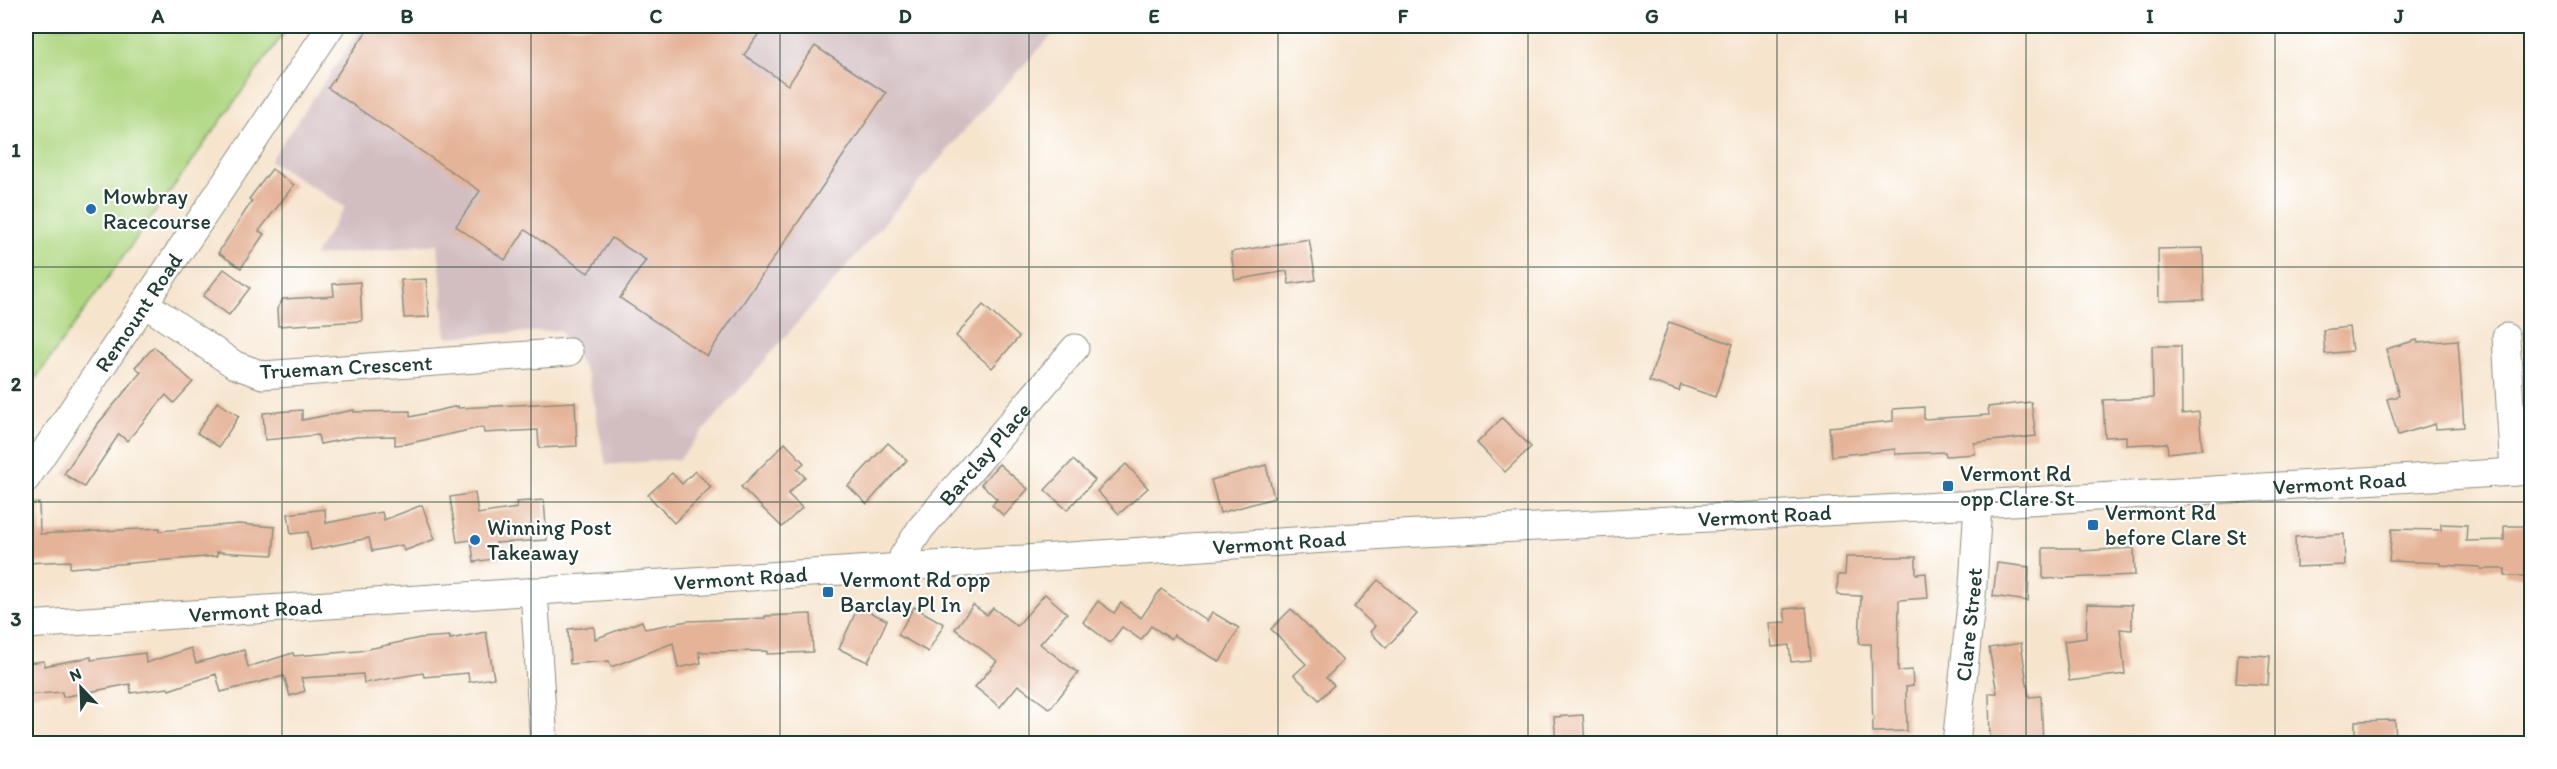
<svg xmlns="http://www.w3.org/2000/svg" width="2557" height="769" viewBox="0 0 2557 769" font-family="Itim,sans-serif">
<rect width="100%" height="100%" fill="#fff"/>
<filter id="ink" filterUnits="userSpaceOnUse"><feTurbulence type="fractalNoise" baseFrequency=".0167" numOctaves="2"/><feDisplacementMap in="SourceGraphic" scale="12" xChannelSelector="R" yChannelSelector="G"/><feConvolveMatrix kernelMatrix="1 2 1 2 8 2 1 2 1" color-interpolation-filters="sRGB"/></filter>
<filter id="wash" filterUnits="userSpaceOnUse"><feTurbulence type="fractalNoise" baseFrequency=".008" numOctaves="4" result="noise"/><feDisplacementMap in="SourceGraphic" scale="24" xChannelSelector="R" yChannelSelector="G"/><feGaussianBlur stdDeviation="1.35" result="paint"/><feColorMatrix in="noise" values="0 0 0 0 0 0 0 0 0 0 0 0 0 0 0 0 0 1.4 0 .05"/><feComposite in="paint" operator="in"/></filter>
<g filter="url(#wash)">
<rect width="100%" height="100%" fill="#f6e4cc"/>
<polygon fill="#d2bec1" points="363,26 1061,26 991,100 679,459 606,465 588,375 560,330 446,337 438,244 314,256 345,207 270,161"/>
<polygon fill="#afd781" stroke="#678a5a" stroke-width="1.5" points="26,26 289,26 26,392"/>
<g id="blocks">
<g fill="#e5b397">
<polygon points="370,26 764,26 744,55 788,85 815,46 886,93 707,356 620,298 646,260 612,238 588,273 525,230 505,260 456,226 480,191 328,88"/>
<polygon points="272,169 294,185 259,231 264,234 241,268 218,253 252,201 249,199"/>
<polygon points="1309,239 1316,280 1289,284 1287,271 1235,280 1231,252"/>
<polygon points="2203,248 2204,300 2159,301 2158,249"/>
<polygon points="224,269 250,288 229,315 203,296"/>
<polygon points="426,279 429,317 404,318 401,280"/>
<polygon points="360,282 362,321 278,326 277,309 283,299 334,296 333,284"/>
<polygon points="983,305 1019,337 992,368 956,336"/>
<polygon points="1669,322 1733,344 1715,397 1681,385 1679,391 1649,381"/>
<polygon points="2349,327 2352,351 2325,354 2323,330"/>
<polygon points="2417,340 2418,343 2458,340 2464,427 2436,429 2435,424 2398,435 2387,399 2399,396 2386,349"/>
<polygon points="2152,346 2181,346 2182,414 2199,412 2202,449 2168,453 2167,443 2126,445 2126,436 2105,437 2103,400 2153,398"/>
<polygon points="154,347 193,382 174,403 166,395 127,441 119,434 84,487 64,474 96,426 141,372 135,367"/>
<polygon points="217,402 239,416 219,447 197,433"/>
<polygon points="575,402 577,446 539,448 538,430 484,433 483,427 406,444 395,445 395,436 356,437 320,444 318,435 265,440 263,413 302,410 302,420 354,410 354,412 410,411 410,417 458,406 458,408"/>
<polygon points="2031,402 2036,436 1974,443 1975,454 1946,456 1945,452 1895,454 1895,449 1832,456 1829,427 1893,421 1893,409 1924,407 1924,419 1989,415 1988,407"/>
<polygon points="1502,418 1531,447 1505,472 1477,443"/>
<polygon points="785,443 804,463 797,469 805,477 788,494 802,508 782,527 741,487"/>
<polygon points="888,443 907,460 867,504 848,486"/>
<polygon points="1073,460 1095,480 1067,510 1045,490"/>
<polygon points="999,464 1028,489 1004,516 992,505 997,499 981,484"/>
<polygon points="1126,464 1148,488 1119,514 1097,491"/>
<polygon points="1266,465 1274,498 1220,513 1211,480"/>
<polygon points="695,471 711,487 674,523 648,495 672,473 682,484"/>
<polygon points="475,493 478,514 517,508 516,502 544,500 547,540 496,543 499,558 474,562 471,540 457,542 450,497"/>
<polygon points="39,503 40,534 160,528 160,531 239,524 275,527 273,555 217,552 217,556 70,568 70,561 26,563 26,504"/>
<polygon points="422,505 435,539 404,551 402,545 372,551 369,538 311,550 308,532 291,534 288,514 325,509 326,523 382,512 384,520"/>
<polygon points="2441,524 2467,525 2466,541 2504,540 2504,526 2525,526 2525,576 2505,576 2505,569 2480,569 2480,567 2440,565 2440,563 2389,561 2392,529 2441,530"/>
<polygon points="2344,534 2345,565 2296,567 2295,537"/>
<polygon points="2043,548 2080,548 2080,551 2134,548 2135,575 2043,579"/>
<polygon points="1846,557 1916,557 1916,574 1926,573 1928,598 1899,600 1898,671 1912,670 1913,686 1906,687 1907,731 1873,732 1871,644 1859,644 1861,596 1837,595 1838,575 1845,575"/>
<polygon points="1997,563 2029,567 2028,601 1993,596"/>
<polygon points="1378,580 1417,614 1386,648 1370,632 1375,626 1354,607"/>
<polygon points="1161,589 1207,621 1212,612 1239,628 1220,662 1174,635 1171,639 1151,626 1141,640 1122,627 1110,643 1083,622 1098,601 1114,613 1121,603 1141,618"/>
<polygon points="1045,594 1067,613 1040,644 1078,673 1050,709 1018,685 1000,707 975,687 997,661 955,629 973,605 987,615 993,608 1017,626"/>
<polygon points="2087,604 2132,605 2132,630 2120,629 2125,674 2069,681 2064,641 2086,638"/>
<polygon points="858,607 887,620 868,662 839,649"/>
<polygon points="914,607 944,624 928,652 898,635"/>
<polygon points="1806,607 1811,660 1791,662 1789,645 1772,647 1769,623 1786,622 1784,609"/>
<polygon points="1291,609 1343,661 1326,678 1334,685 1319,700 1294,675 1306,664 1271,629"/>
<polygon points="811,614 813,652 767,654 767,651 699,652 701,663 678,668 673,643 611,667 609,661 570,664 568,629 594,627 595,639 642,621 645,629 688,621 765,618 765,616"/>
<polygon points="486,632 494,678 469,682 468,673 424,677 423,673 364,683 363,674 301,678 305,691 290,696 284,676 221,692 216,674 169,690 168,688 131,693 130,684 63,697 62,692 26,695 26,663 44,661 44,666 91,657 91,660 145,653 146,663 191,648 196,663 244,650 248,667 293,653 294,656 359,651 420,638 450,636 450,639"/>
<polygon points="2021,643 2029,697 2041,696 2043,744 1990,744 1989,693 1997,693 1989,648"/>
<polygon points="2238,654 2270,656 2268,685 2236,683"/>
<polygon points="1583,715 1585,744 1556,744 1554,717"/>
<polygon points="2395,720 2396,744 2355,744 2355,721"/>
</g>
</g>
</g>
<g filter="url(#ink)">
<use href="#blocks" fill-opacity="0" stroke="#8a9080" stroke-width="1.5"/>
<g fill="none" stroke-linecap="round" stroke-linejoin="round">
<g stroke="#8a9080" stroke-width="29">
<g id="minor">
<polyline points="144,303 235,365 263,375 569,352"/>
<polyline points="2506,337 2514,472"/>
<path id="s1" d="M26,479L331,26"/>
<path id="s2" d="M902,566L903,556L921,528L1075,348"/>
<polyline points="534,591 544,744"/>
<path id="s3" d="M26,625L1401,534L1978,504L2532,471"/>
<path id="s4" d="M1956,744L1973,585L1978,504"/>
</g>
</g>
<use href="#minor" stroke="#fff" stroke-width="27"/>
</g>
</g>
<path fill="none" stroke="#1f3d34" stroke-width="1.5" stroke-opacity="0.55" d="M282,26V744M531,26V744M780,26V744M1029,26V744M1278,26V744M1528,26V744M1777,26V744M2026,26V744M2275,26V744M26,267H2532M26,502H2532"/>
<g fill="#1f6fb2" stroke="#fff" stroke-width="2">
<circle cx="91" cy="209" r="6"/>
<rect x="1942" y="480" width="12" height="12" rx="3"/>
<rect x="2087" y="519" width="12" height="12" rx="3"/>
<circle cx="475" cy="540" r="6"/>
<rect x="822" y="586" width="12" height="12" rx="3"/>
</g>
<g text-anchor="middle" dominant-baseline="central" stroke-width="4.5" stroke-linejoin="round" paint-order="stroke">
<g font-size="22" fill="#1f3d34" stroke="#fff" text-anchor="start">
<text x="103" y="196">Mowbray<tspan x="103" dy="25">Racecourse</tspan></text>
<text x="1960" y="473">Vermont Rd<tspan x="1960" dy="25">opp Clare St</tspan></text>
<text x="2105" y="512">Vermont Rd<tspan x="2105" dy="25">before Clare St</tspan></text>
<text x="487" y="527">Winning Post<tspan x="487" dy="25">Takeaway</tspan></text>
<text x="840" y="579">Vermont Rd opp<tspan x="840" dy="25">Barclay Pl In</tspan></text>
</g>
<g font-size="22" fill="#1f3d34" stroke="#fff">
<text stroke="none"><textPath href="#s1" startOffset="201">Remount Road</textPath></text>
<text transform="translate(346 367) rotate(-3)">Trueman Crescent</text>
<text stroke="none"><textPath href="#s2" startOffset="141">Barclay Place</textPath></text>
<text stroke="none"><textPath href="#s3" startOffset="2318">Vermont Road</textPath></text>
<text stroke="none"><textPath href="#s3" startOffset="1742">Vermont Road</textPath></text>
<text stroke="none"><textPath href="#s3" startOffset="1256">Vermont Road</textPath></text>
<text stroke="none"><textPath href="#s3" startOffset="716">Vermont Road</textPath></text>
<text stroke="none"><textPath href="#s3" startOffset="230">Vermont Road</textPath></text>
<text stroke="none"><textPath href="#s4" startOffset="120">Clare Street</textPath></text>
</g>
</g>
<rect width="2557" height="769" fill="none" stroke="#fff" stroke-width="66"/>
<g transform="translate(81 688) rotate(337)" stroke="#ffffff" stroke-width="4.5" paint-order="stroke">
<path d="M0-4.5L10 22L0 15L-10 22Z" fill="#1f3d34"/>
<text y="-9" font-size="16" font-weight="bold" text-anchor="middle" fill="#1f3d34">N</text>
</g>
<rect x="33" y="33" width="2491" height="703" fill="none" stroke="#1f3d34" stroke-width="2"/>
<g font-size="20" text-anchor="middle" font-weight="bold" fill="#1f3d34">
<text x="158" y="23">A</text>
<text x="407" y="23">B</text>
<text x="656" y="23">C</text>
<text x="905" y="23">D</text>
<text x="1154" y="23">E</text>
<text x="1403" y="23">F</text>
<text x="1652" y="23">G</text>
<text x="1901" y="23">H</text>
<text x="2150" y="23">I</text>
<text x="2399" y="23">J</text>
<text x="16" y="157">1</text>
<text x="16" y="391">2</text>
<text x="16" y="626">3</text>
</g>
</svg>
